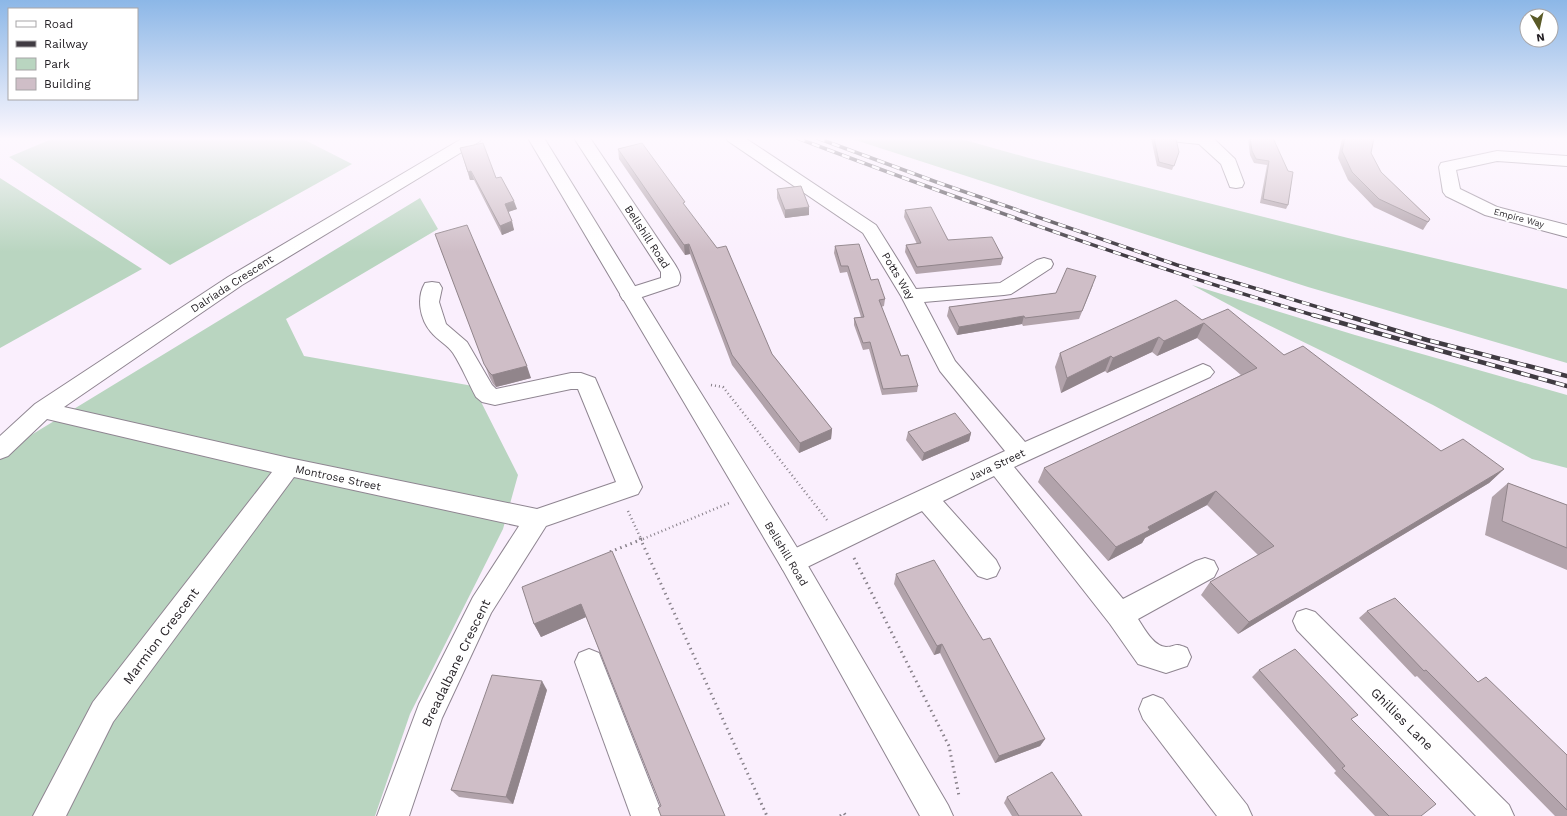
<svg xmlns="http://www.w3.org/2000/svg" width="1567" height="816" viewBox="0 0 1567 816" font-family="'Work Sans',sans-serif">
<rect width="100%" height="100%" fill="#faeffd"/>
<g fill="#b9d5c0">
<polygon points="54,138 301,138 352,164 170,265 9,157"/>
<polygon points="849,138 958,138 1029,158 1348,238 1567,289 1567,363 1308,287"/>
<polygon points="0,178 142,269 0,348"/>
<polygon points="420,198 438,229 286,319 304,356 473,386 518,475 503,529 410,714 375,816 0,816 0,454"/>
<polygon points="1192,285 1355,335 1567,395 1567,468 1532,459 1433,405 1250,316"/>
</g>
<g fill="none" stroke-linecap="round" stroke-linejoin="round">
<g stroke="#8f8591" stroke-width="2">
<g id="minor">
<path d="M463,138H482L480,141L242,285L64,407L289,458L537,509L616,482L578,389H571L495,405L482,402L476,397C468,382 462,367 453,353C448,345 437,340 431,332C420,319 416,298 425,283L432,282L439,283L442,288L439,302L446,324L467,342L492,385L496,389L571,373H581L595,378L642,487L638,494L546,526L491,613L442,718L409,816H377L419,704L473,597L519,526L294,477L113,722L66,816H33L93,702L272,472L47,419L8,456L0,459V436L35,404L228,277Z"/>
<path d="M574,138H590L674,263C679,271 683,277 678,285L630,301L623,300L620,295L623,290L661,278V272Z"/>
<path d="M726,138H745L876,225L916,289L1000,283L1037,260L1044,258L1051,260L1053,264L1051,268L1011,294L1004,295L924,302L955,361L1025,442L1196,367L1203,364L1210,367L1214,372L1210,377L1014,467L1123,599L1196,561L1205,558L1214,561L1218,569L1214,577L1138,619C1144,628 1153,646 1166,647C1177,647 1173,642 1187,648L1191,657L1187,666L1166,673L1138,664L1110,624L994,476L943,501L996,560L1000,568L996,576L987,579L978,576L922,511L801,570L792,573L783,570L779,562L783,554L1005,451L940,371L901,296L863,233L728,141Z"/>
<polygon points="1168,138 1213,138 1235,159 1244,183 1242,187 1236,188 1230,187 1221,164 1199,144 1170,141"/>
<polygon points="1497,151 1567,156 1567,166 1497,161 1456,170 1460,189 1497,207 1567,225 1567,237 1485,215 1446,196 1443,192 1439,167 1441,163"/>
<polygon points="1306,609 1315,612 1509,805 1514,816 1476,816 1297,630 1293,621 1297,612"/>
<polygon points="589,649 599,653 663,816 631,816 575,662 579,653"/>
<polygon points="1153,695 1163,699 1247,805 1252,816 1217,816 1143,719 1139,709 1143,699"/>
</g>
</g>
<g stroke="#8f8591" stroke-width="2">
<polygon id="major" points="528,138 544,138 689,374 801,554 948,805 953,816 920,816 783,570"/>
</g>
<g stroke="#88818a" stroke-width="2.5" stroke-dasharray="1 3" stroke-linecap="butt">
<polyline points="711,385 723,387 827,520"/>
<polyline points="628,511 641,539"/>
<polyline points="643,539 729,503"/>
</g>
<g stroke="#88818a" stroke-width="3" stroke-dasharray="1.5 4" stroke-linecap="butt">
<polyline points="640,538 767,816"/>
<polyline points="610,552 645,538"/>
<polyline points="854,558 949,746 959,796"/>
<polyline points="840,816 844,813 846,816"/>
</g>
<use href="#minor" fill="#fff" fill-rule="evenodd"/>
<use href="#major" fill="#fff" fill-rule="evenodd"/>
<g stroke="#403b42" stroke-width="3.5">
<g id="rail-far1">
<path d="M797,138C968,203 1140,264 1316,316"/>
<polyline points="817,138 939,183 1177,265 1348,316"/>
</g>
</g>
<g stroke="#403b42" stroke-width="4.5">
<g id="rail">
<polyline points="1313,315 1567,386"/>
<polyline points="1344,315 1427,340 1567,376"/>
</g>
</g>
<use href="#rail-far1" stroke="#fff" stroke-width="2.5" stroke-dasharray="8" stroke-linecap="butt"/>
<use href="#rail" stroke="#fff" stroke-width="3" stroke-dasharray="9" stroke-linecap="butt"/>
</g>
<g fill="#b2a3ab">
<polygon points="1151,138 1171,138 1179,152 1172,170 1157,166"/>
<polygon points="1248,138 1273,138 1288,205 1286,209 1260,203 1267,165 1254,163 1250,155"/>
<polygon points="1342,138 1374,138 1371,153 1381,172 1430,219 1423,230 1374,207 1348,180 1338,158"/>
<polygon points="460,148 517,209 508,212 514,230 502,235 474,180 470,180"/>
<polygon points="618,149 685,206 772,354 832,429 831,439 799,453 732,365 690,254 685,255 619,159"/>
<polygon points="777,189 809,215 785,218 777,198"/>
<polygon points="905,210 948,240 1003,258 1001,265 916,274 905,252 906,245 917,244 904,217"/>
<polygon points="435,234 531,378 496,387 493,384 489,376"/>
<polygon points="835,246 871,280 885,299 884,306 881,307 901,356 918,386 917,392 882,395 869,349 863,350 854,325 854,318 861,317 847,272 840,273 834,253"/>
<polygon points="1093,285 1079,319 1023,326 1022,324 957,335 947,316 949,307 1056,293"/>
<polygon points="1202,320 1284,355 1441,451 1504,469 1489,483 1238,634 1201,595 1210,582 1258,555 1207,505 1145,538 1142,543 1108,561 1038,482 1044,468 1241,375 1197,338 1157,356 1152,352 1107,373 1105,371 1061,393 1055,367 1060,353"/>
<polygon points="908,432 971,433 969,441 922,461 906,440"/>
<polygon points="1508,483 1567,505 1567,570 1485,535 1492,497"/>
<polygon points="612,551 661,806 586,617 541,637 534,624"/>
<polygon points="896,574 983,640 1045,739 1040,746 995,763 940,653 934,655 894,584"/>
<polygon points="1367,611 1478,682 1567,755 1567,816 1555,816 1417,676 1415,677 1359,618"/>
<polygon points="1259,670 1351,720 1421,816 1375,816 1334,773 1336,771 1252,677"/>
<polygon points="547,690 513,804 459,797 451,790"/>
<polygon points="1007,797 1082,816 1012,816 1004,803"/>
</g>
<g fill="#91858b">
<polygon points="471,171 474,180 470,180 468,172"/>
<polygon points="514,201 517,209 508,212 505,204"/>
<polygon points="809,207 809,215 785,218 785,210"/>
<polygon points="512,221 514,230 502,235 500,226"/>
<polygon points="689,244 690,254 685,255 684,245"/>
<polygon points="1024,316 1022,324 957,335 959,327"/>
<polygon points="1204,323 1197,338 1157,356 1164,341"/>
<polygon points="1159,337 1152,352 1107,373 1113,358"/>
<polygon points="1111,356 1105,371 1061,393 1067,378"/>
<polygon points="527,366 531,378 496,387 492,375"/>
<polygon points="832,429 831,439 799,453 800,443"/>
<polygon points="971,433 969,441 922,461 924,453"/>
<polygon points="1504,469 1489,483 1238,634 1249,622"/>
<polygon points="1216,491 1207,505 1145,538 1142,543 1108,561 1116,547 1148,527"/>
<polygon points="581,604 586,617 541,637 534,624"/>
<polygon points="942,644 940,653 934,655 937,646"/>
<polygon points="542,681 547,690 513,804 506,797"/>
<polygon points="1045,739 1040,746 995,763 999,756"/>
</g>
<g fill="#cfbec7" stroke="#91858b">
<polygon points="1154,138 1171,138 1176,139 1179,152 1174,166 1159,162"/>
<polygon points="1250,138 1273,138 1288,171 1293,172 1288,205 1263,199 1269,161 1256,159 1252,151"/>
<polygon points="1345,138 1374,138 1371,153 1381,172 1430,219 1428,222 1379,199 1352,172 1342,151"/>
<polygon points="483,143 496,178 501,177 514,201 505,204 512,221 500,226 471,171 468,172 460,148"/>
<polygon points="642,143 685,202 683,203 717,248 726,246 772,354 832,429 800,443 732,355 689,244 684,245 618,149"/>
<polygon points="801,186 809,207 785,210 777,189"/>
<polygon points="931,207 948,240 992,237 1003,258 917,267 906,245 921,243 905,210"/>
<polygon points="467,225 527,366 492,375 489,372 484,364 435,234"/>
<polygon points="859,244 871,280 878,279 885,299 879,300 901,356 908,355 918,386 883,389 870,342 863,343 854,318 864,317 848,266 841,266 835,246"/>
<polygon points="1067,268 1096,276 1082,311 1025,318 1024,316 959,327 949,307 1056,293"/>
<polygon points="1176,300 1202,320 1228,309 1284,355 1303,346 1441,451 1463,439 1504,469 1249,622 1210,582 1274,546 1216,491 1148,527 1150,530 1116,547 1044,468 1257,368 1204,323 1164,341 1159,337 1113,358 1111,356 1067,378 1060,353"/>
<polygon points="955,413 971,433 924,453 908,432"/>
<polygon points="1508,483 1567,505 1567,548 1502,521"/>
<polygon points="612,551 725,816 661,816 658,808 661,806 581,604 534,624 522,587"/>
<polygon points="934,560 983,640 990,638 1045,739 999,756 942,644 937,646 896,574"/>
<polygon points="1395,598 1478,682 1486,677 1567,755 1567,810 1426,670 1424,671 1367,611"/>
<polygon points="1295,649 1358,715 1351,719 1436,804 1421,816 1389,816 1342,768 1345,766 1259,670"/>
<polygon points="492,675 542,681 506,797 451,790"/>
<polygon points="1052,772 1082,816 1019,816 1007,797"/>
</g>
<linearGradient id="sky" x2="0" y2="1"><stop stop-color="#8cb7e7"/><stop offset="0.55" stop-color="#fdf8fe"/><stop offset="1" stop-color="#fdf8fe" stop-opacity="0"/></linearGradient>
<rect width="1567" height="252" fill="url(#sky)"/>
<g text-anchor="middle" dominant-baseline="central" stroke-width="4" stroke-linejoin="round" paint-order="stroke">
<g font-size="9" fill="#221e23" stroke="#fff">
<text transform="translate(1519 218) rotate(15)">Empire Way</text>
</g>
<g font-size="11" fill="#221e23" stroke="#fff">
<text transform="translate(647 237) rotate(57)">Bellshill Road</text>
<text transform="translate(898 276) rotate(59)">Potts Way</text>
<text transform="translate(232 284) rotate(-33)">Dalriada Crescent</text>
<text transform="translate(997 465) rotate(-25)">Java Street</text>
<text transform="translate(338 478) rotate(12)">Montrose Street</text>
<text transform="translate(786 554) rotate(59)">Bellshill Road</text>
</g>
<g font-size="13" fill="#221e23" stroke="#fff">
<text transform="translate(161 636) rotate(-53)">Marmion Crescent</text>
<text transform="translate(456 663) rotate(-64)">Breadalbane Crescent</text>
<text transform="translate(1402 719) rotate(45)">Ghillies Lane</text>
</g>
</g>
<rect x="8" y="8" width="130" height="92" fill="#ffffff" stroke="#a7a5a7"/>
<rect x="16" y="21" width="20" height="6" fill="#ffffff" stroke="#a7a5a7"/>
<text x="44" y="28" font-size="12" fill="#221e23">Road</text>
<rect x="16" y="41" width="20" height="6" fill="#403b42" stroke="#a7a5a7"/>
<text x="44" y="48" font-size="12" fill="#221e23">Railway</text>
<rect x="16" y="58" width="20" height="12" fill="#b9d5c0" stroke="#a7a5a7"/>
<text x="44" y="68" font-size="12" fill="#221e23">Park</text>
<rect x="16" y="78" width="20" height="12" fill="#cfbec7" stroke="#a7a5a7"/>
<text x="44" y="88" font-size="12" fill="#221e23">Building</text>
<g transform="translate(1539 28) rotate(171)"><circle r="19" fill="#ffffff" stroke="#a7a5a7"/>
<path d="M0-3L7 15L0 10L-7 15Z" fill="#5a5a27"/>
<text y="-6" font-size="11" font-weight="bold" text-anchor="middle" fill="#221e23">N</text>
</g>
</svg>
